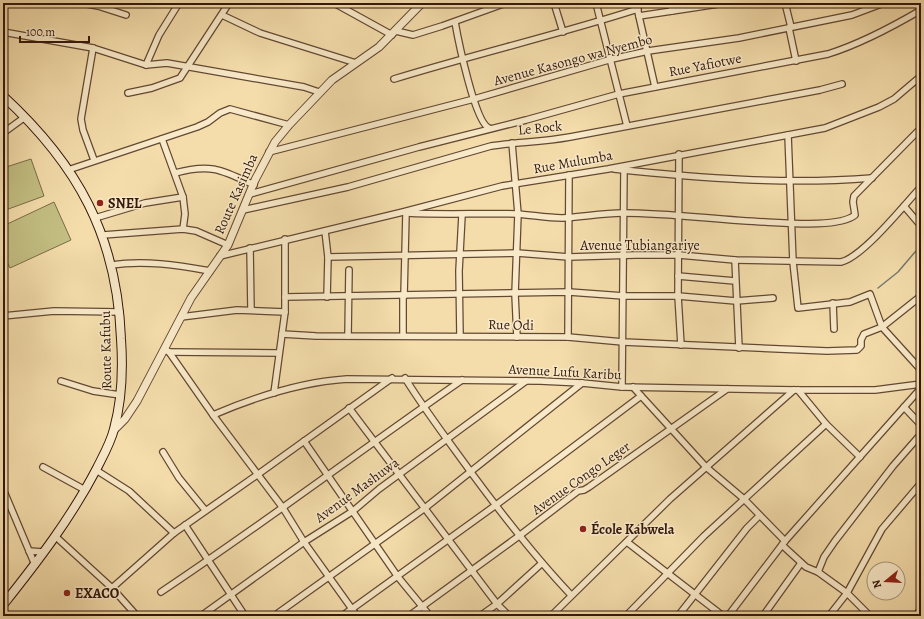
<svg xmlns="http://www.w3.org/2000/svg" width="924" height="619" viewBox="0 0 924 619" font-family="Alegreya,serif">
<rect width="100%" height="100%" fill="#f4ddab"/>
<filter id="stains"><feTurbulence type="fractalNoise" baseFrequency=".005" numOctaves="4"/><feColorMatrix values="0 0 0 0 .2 0 0 0 0 .09 0 0 0 0 .02 0 0 0 .5 -.17"/></filter>
<radialGradient id="worn" r=".72"><stop offset=".6" stop-color="#630" stop-opacity="0"/><stop offset="1" stop-color="#630" stop-opacity=".3"/></radialGradient>
<g fill="#c3bf83" stroke="#7b6b48">
<polygon points="31,159 44,196 3,211 3,168"/>
<polygon points="54,202 71,240 10,268 3,254 3,226"/>
</g>
<g fill="none" stroke-linecap="round" stroke-linejoin="round">
<polyline stroke="#747970" stroke-width="1.5" points="878,288 898,272 915,252 921,247"/>
<g stroke="#634834" stroke-width="8">
<g id="minor">
<polyline points="82,3 98,6 100,3"/>
<polyline points="334,3 392,35"/>
<polyline points="554,3 563,32"/>
<polyline points="596,3 627,126"/>
<polyline points="636,3 655,87"/>
<polyline points="671,3 672,11"/>
<polyline points="785,3 791,27"/>
<polyline points="98,6 126,15"/>
<polyline points="222,15 260,33 356,63"/>
<polyline points="639,16 725,3"/>
<path d="M455,22C458,39 475,123 489,128"/>
<polyline points="789,28 796,61"/>
<polyline points="396,31 413,35 442,26 506,3"/>
<polyline points="3,32 93,48 146,65 167,63 304,87 319,92"/>
<polyline points="93,48 81,119 83,130 94,160"/>
<polyline points="146,65 159,35 179,3"/>
<path d="M394,79C475,54 557,35 638,9"/>
<polyline points="128,93 152,88 180,78 229,3"/>
<polyline points="3,133 25,117"/>
<polyline points="788,135 793,262 798,308 850,302 870,294 882,327 921,370"/>
<polyline points="162,139 183,197 185,214 183,229"/>
<polyline points="512,143 518,214 515,294 517,337"/>
<polyline points="269,152 474,99 612,59 648,51 739,38 852,15 884,3"/>
<polyline points="679,154 678,296 681,345"/>
<path d="M614,169C700,178 786,185 872,178"/>
<polyline points="68,170 197,127 208,122 220,113 230,109 289,125"/>
<path d="M175,173C211,163 222,170 254,185"/>
<path d="M250,194L419,147L526,120L619,94L828,54C860,44 892,27 921,10"/>
<polyline points="904,206 921,226"/>
<path d="M243,210L348,187L491,146C517,142 543,142 570,137L820,90L842,84"/>
<path d="M407,213C444,215 480,213 517,214C532,215 547,218 562,218C582,217 602,213 623,213C670,213 718,220 765,222C786,223 839,228 855,215L853,202L854,196L921,128"/>
<polyline points="95,218 145,203 183,197"/>
<polyline points="325,231 328,257 327,297"/>
<polyline points="103,235 183,229 196,231 228,245"/>
<polyline points="250,248 251,310"/>
<polyline points="220,256 403,212 502,186 608,169 825,128 879,107 894,99 921,76"/>
<path d="M328,257L517,253L569,257L635,255H679L735,260L841,262C863,257 904,205 921,187"/>
<polyline points="735,260 739,348"/>
<path d="M111,265C145,260 177,265 210,271"/>
<polyline points="678,276 735,281"/>
<polyline points="403,296 403,336"/>
<polyline points="404,296 406,213"/>
<polyline points="285,297 569,292 624,296 678,296 736,301 773,298"/>
<polyline points="833,303 834,329"/>
<polyline points="3,316 54,311 120,312"/>
<polyline points="181,317 237,310 285,312"/>
<polyline points="282,334 316,336 568,337 623,342 827,351 857,350 861,346 861,340 864,334 882,327 921,296"/>
<polyline points="348,336 349,270"/>
<polyline points="460,336 459,271 462,215"/>
<polyline points="568,337 569,175"/>
<polyline points="165,349 169,352 213,415 283,508 304,542 357,616"/>
<polyline points="169,352 278,353"/>
<path d="M405,378C426,412 450,443 473,475C504,517 535,557 571,595"/>
<polyline points="61,381 93,391 120,395"/>
<polyline points="622,387 624,170"/>
<polyline points="633,387 706,467 744,499 785,541"/>
<polyline points="798,390 826,424 860,457"/>
<polyline points="274,393 285,312 285,239"/>
<polyline points="904,407 921,425"/>
<polyline points="349,408 497,604 509,616"/>
<path d="M213,415C255,397 300,382 347,379L540,381L582,383L622,387L798,390H875L921,384"/>
<polyline points="304,441 398,577 430,616"/>
<polyline points="163,452 179,478 205,510"/>
<polyline points="43,467 85,490"/>
<polyline points="96,470 129,491 174,533"/>
<polyline points="3,489 35,565"/>
<polyline points="185,525 245,616"/>
<polyline points="55,536 112,588 137,616"/>
<polyline points="627,542 723,616"/>
<polyline points="782,545 806,567 818,572 847,593 870,616"/>
<polyline points="29,551 44,552"/>
<polyline points="818,572 824,557 835,541 893,466 921,434"/>
<polyline points="112,588 174,533 257,475 392,378"/>
<path d="M161,592C263,524 361,450 462,380"/>
<polyline points="201,616 304,542 353,511 379,489 526,381"/>
<polyline points="274,616 425,508 582,383"/>
<polyline points="342,616 496,505 641,396"/>
<polyline points="409,616 519,536 578,491 584,490 589,487 727,389"/>
<polyline points="480,616 497,604 541,564"/>
<polyline points="551,616 670,499 794,390"/>
<polyline points="626,616 704,536 826,424"/>
<polyline points="678,616 747,528 759,516"/>
<polyline points="728,616 785,541 921,388"/>
<polyline points="763,616 801,563"/>
<polyline points="829,616 847,593 882,529 921,483"/>
<polyline points="916,616 921,608"/>
</g>
</g>
<g stroke="#634834" stroke-width="9">
<polyline id="tertiary" points="114,430 125,419 137,401 191,298 228,245 255,180 275,142 289,125 332,80 379,47 422,3"/>
</g>
<g stroke="#33170c" stroke-width="10">
<path id="secondary" d="M3,96C78,165 117,236 121,339C123,368 122,400 114,429C111,442 103,456 97,468C71,518 38,561 3,605"/>
</g>
<use href="#minor" stroke="#f8e9c8" stroke-width="5.5"/>
<use href="#tertiary" stroke="#f8e9c8" stroke-width="7"/>
<use href="#secondary" stroke="#f8e9c8" stroke-width="8"/>
</g>
<g fill="#8f2418" stroke="#f8e9c8" stroke-width="1.5">
<circle cx="100" cy="203" r="4"/>
<circle cx="583" cy="529" r="4"/>
<circle cx="67" cy="593" r="4"/>
</g>
<g text-anchor="middle" dominant-baseline="central" stroke-width="3" stroke-linejoin="round" paint-order="stroke">
<g font-size="14" fill="#33170c" stroke="#f8e9c8">
<text transform="translate(573 60) rotate(-15)">Avenue Kasongo wa Nyembo</text>
<text transform="translate(705 65) rotate(-11)">Rue Yafiotwe</text>
<text transform="translate(540 128) rotate(-6)">Le Rock</text>
<text transform="translate(573 162) rotate(-10)">Rue Mulumba</text>
<text transform="translate(236 194) rotate(-66)">Route Kasimba</text>
<text x="640" y="245">Avenue Tubiangariye</text>
<text transform="translate(511 325) rotate(1)">Rue Odi</text>
<text transform="translate(106 350) rotate(-91)">Route Kafubu</text>
<text transform="translate(565 372) rotate(3)">Avenue Lufu Karibu</text>
<text transform="translate(581 478) rotate(-35)">Avenue Congo Leger</text>
<text transform="translate(357 490) rotate(-36)">Avenue Mashuwa</text>
</g>
<g font-size="14" font-weight="bold" fill="#33170c" stroke="#f8e9c8" text-anchor="start">
<text x="108" y="203">SNEL</text>
<text x="591" y="529">École Kabwela</text>
<text x="75" y="593">EXACO</text>
</g>
</g>
<rect width="924" height="619" fill="none" stroke="#f4ddab" stroke-width="16"/>
<rect x="4" y="4" width="916" height="611" fill="none" stroke="#33170c" stroke-width="2"/>
<rect x="8" y="8" width="908" height="603" fill="none" stroke="#33170c"/>
<g transform="translate(886 581) rotate(252)"><circle r="19" fill="#f8e9c8" stroke="#a9957d"/>
<path d="M0-3L7 15L0 10L-7 15Z" fill="#8f2418"/>
<text y="-6" font-size="11" font-weight="bold" text-anchor="middle" fill="#33170c">N</text>
</g>
<path d="M20 36v6h69v-6" fill="none" stroke="#33170c" stroke-width="2"/>
<text x="26" y="36" font-size="12" fill="#33170c" stroke="#f8e9c8" stroke-width="3" paint-order="stroke">100 m</text>
<rect width="100%" height="100%" filter="url(#stains)"/>
<rect width="100%" height="100%" fill="url(#worn)"/>
</svg>
